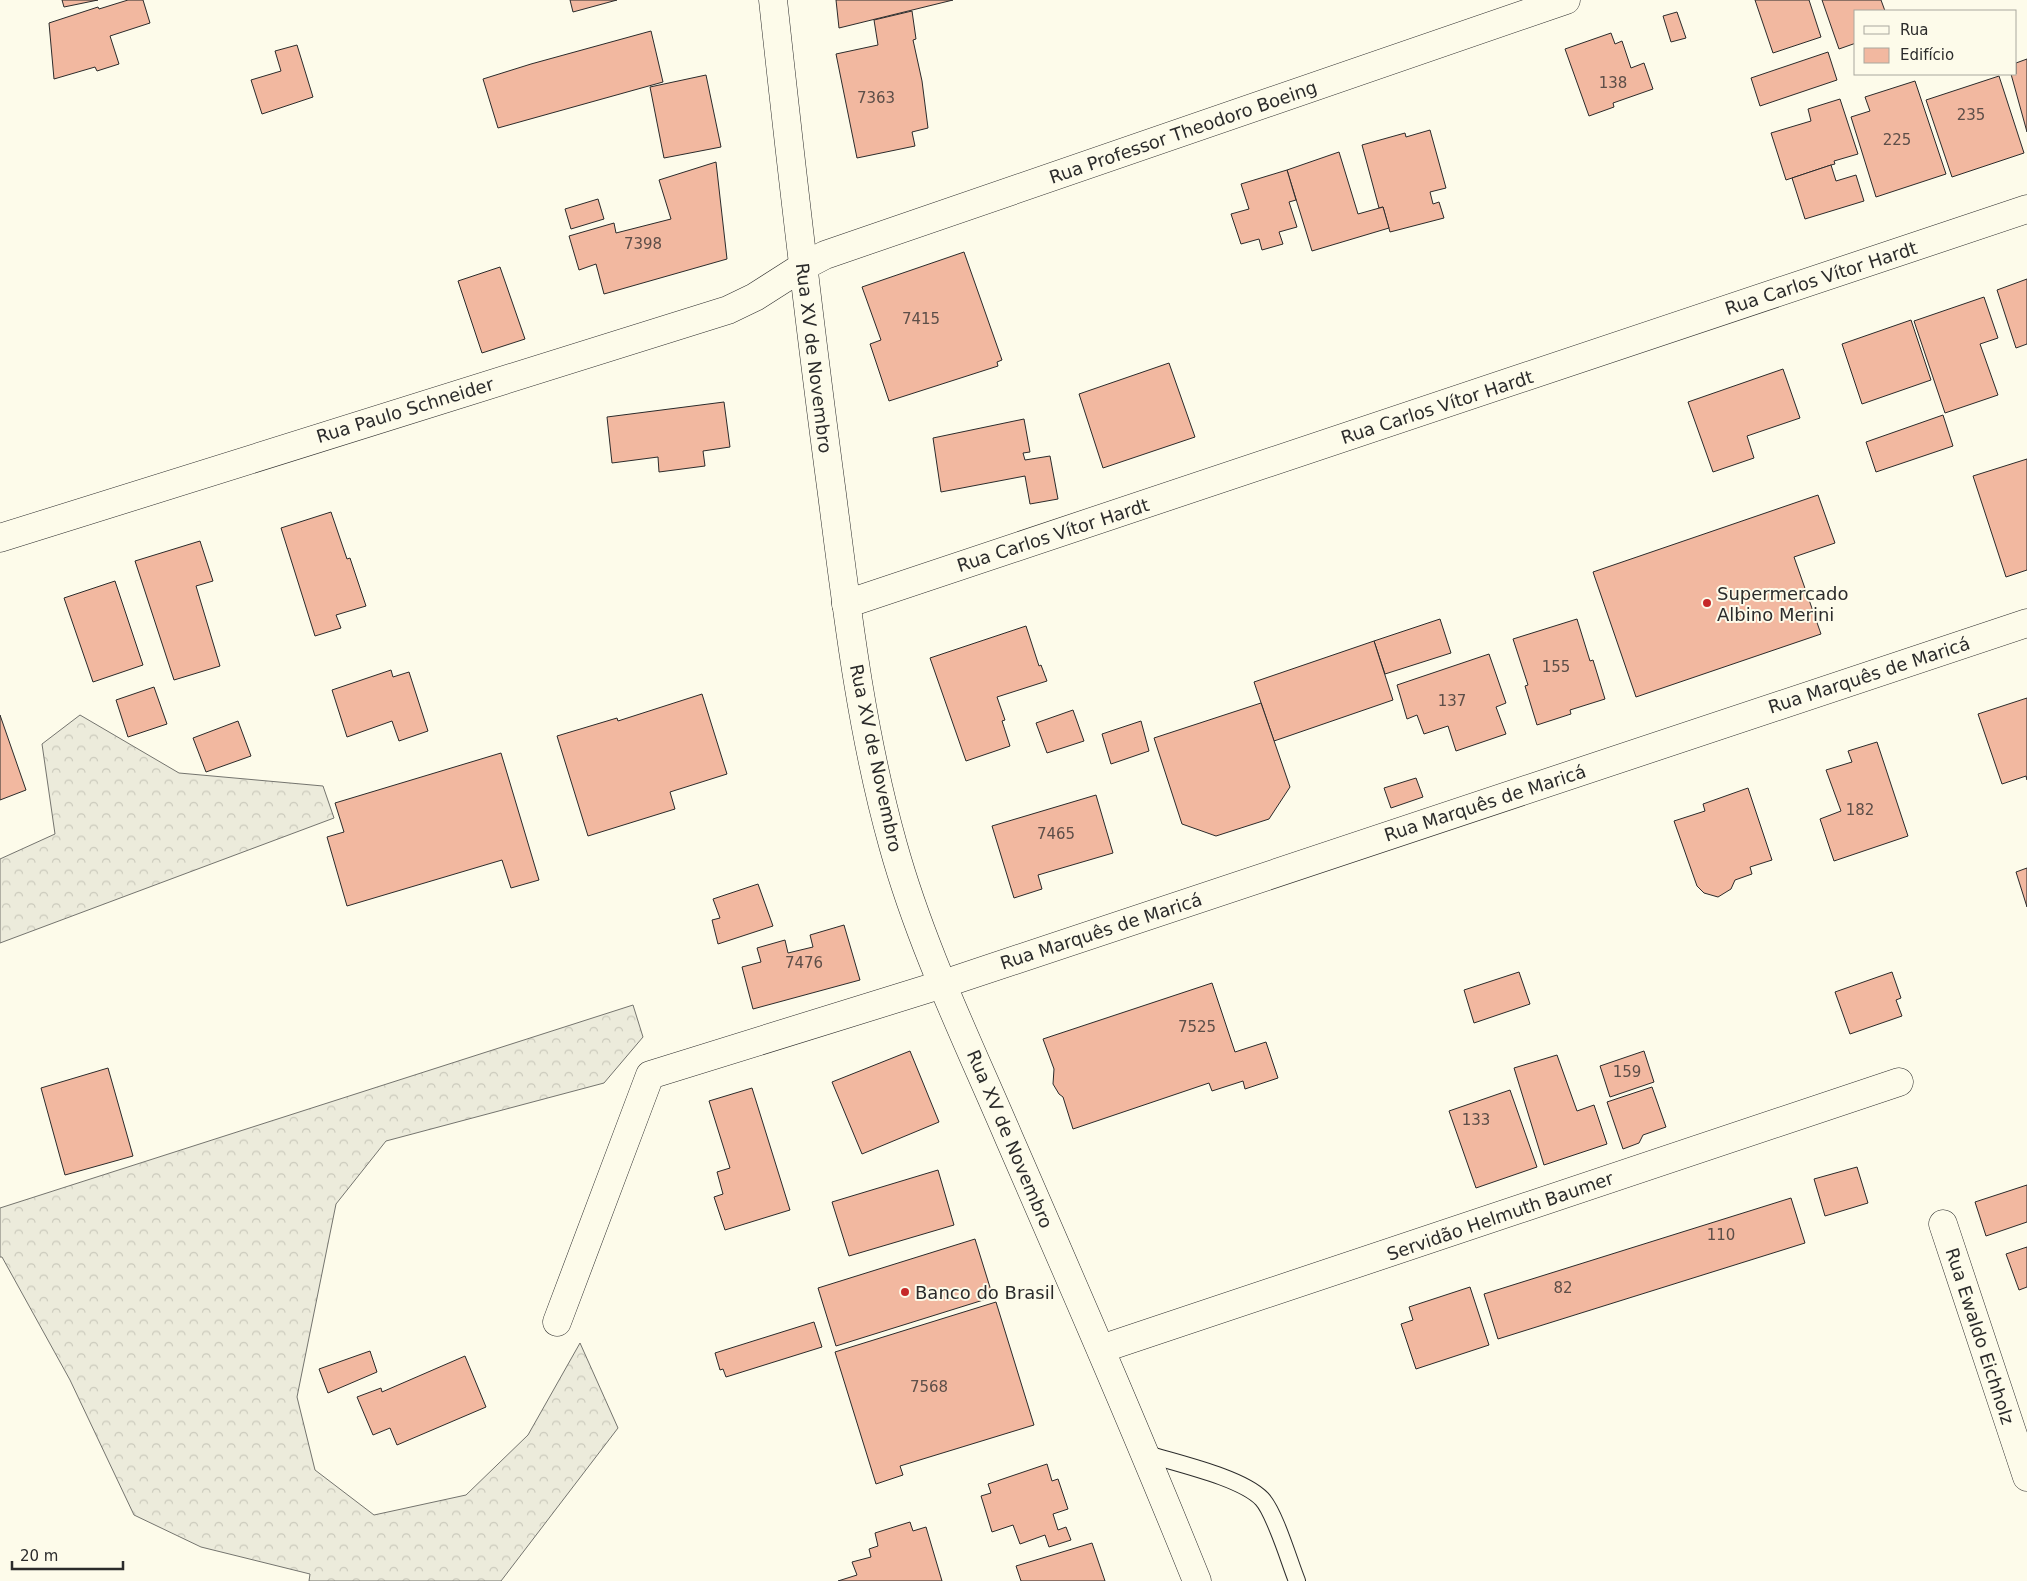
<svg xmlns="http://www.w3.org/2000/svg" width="2027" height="1581" viewBox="0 0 2027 1581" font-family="'DejaVu Sans',sans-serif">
<defs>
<pattern id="forest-crowns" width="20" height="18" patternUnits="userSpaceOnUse" patternTransform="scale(1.25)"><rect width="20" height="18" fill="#ecebdb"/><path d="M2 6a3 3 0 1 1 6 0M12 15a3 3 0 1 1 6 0" fill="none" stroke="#cbcabc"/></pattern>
</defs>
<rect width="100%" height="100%" fill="#fdfbea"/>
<g fill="url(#forest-crowns)" stroke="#74746e">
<polygon points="80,715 179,773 323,786 334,818 0,943 0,859 55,834 42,744"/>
<polygon points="633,1005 643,1037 604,1083 386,1141 336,1204 297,1397 315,1470 374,1515 466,1495 528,1435 580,1343 618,1428 501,1581 309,1581 310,1574 201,1547 134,1515 70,1380 2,1257 0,1257 0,1208"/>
</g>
<g fill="#f2b8a0" stroke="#2b2b2b">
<polygon points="62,0 98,0 64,7"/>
<polygon points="128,0 143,0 150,23 110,36 119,64 97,71 95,67 54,79 49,23 98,7 99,9"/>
<polygon points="570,0 617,0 573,12"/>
<polygon points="836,0 953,0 839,28"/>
<polygon points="1755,0 1809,0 1821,37 1773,53"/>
<polygon points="1822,0 1881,0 1885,11 1856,11 1856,43 1839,49"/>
<polygon points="912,11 916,39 913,40 922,81 928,128 912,132 915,146 857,158 836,54 878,45 874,20"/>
<polygon points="1677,12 1686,38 1671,42 1663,16"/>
<polygon points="651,31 663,82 498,128 483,79 531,64"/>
<polygon points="1611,33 1615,44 1622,41 1631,68 1644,63 1653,89 1613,103 1614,107 1589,116 1565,49"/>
<polygon points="297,45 313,97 262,114 251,80 281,71 275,51"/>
<polygon points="1828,52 1837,80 1760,106 1751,78"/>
<polygon points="2027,59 2027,132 2011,74 2016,74 2016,63"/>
<polygon points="706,75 721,147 664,158 650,87"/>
<polygon points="1999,76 2024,153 1952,177 1926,100"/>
<polygon points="1915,81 1946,174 1876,197 1851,117 1870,111 1865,97"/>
<polygon points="1840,99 1858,154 1834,161 1835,164 1831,165 1786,180 1771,133 1811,121 1808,109"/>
<polygon points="1430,130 1446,188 1430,192 1433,204 1439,202 1444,218 1390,232 1383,207 1379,208 1362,145 1405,133 1406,137"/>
<polygon points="1339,152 1358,214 1383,207 1389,228 1312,251 1287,170"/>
<polygon points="716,162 727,259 604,294 596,264 579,270 569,236 614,223 616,233 671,219 659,180"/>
<polygon points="1831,165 1836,181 1856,175 1864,201 1805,219 1792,178"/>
<polygon points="1287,170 1296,200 1289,202 1297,227 1279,232 1283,244 1262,250 1259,239 1241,244 1231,214 1249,209 1241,184"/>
<polygon points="598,199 604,219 571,229 565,209"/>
<polygon points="964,252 1002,360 997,362 998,366 889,401 870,344 881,340 862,287"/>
<polygon points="500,267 525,339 482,353 458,281"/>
<polygon points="2027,279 2027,344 2016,348 1997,290"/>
<polygon points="1984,297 1998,338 1980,344 1998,395 1945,413 1914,321"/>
<polygon points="1911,320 1931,380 1862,404 1842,344"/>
<polygon points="1169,363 1195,437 1103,468 1079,394"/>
<polygon points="1783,369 1800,418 1747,436 1754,458 1713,472 1688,402"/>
<polygon points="724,402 730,447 703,451 705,466 659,472 658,457 612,463 607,417"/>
<polygon points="1943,415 1953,446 1876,472 1866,442"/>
<polygon points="1024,419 1030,452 1023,453 1025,460 1050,456 1058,499 1030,504 1025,476 941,492 933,438"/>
<polygon points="2027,459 2027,570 2006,577 1973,476"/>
<polygon points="1818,495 1835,543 1794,557 1821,634 1636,697 1593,572"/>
<polygon points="331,512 347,559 350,558 366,606 336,615 341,628 315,636 281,528"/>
<polygon points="200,541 213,581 196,586 220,666 174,680 135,561"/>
<polygon points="115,581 143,665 93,682 64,598"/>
<polygon points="1440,619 1451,653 1385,674 1374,641"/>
<polygon points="1577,619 1590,661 1593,660 1605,699 1570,710 1571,714 1537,725 1525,686 1528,685 1513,639"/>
<polygon points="1026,626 1039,666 1041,665 1047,681 997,697 1005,720 1002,721 1010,746 966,761 930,658"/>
<polygon points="1374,641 1393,700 1274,741 1254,682"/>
<polygon points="1489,654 1506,703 1496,707 1506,734 1456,751 1448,726 1424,734 1417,715 1407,719 1397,685"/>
<polygon points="391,670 393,677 409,672 428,731 399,741 392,721 347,737 332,690"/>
<polygon points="154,687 167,724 128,737 116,700"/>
<polygon points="702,694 727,774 670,792 675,809 588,836 557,736 617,718 618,721"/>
<polygon points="2027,698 2027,780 2026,776 2002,784 1978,714"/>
<polygon points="1261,703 1290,787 1269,819 1216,836 1182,824 1154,738"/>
<polygon points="1073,710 1084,741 1047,753 1036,723"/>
<polygon points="0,715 26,790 0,800"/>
<polygon points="238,721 251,756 206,772 193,738"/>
<polygon points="1141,721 1149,751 1111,764 1102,734"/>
<polygon points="1877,742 1908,836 1834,861 1820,819 1841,811 1826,770 1852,762 1848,751"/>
<polygon points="501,753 539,880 511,888 502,860 347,906 327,837 344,832 335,803"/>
<polygon points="1416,778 1423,797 1391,808 1384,788"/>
<polygon points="1748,788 1772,860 1750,867 1752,874 1735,880 1731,889 1718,897 1704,893 1697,886 1674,821 1705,811 1703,804"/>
<polygon points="1096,795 1113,853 1038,875 1042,889 1014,898 992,826"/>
<polygon points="2027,868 2027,907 2016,872"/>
<polygon points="758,884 773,926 718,944 712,920 720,918 713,899"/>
<polygon points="844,925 860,980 753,1009 742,967 761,962 757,948 785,940 788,953 813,947 810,935"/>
<polygon points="1519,972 1530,1004 1474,1023 1464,990"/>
<polygon points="1892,972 1901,998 1896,1000 1902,1016 1850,1034 1835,992"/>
<polygon points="1212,983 1235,1052 1266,1042 1278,1078 1245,1089 1243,1081 1212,1091 1209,1083 1073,1129 1063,1097 1059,1094 1053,1084 1054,1069 1043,1039"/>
<polygon points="910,1051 939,1122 862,1154 832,1082"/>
<polygon points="1644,1051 1654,1082 1610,1097 1600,1066"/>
<polygon points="1557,1055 1577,1111 1594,1105 1607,1144 1544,1165 1514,1068"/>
<polygon points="108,1068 133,1156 65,1175 41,1088"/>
<polygon points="1652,1087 1666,1127 1643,1135 1639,1143 1623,1149 1607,1102"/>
<polygon points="752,1088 790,1210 725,1230 714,1197 723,1194 717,1172 730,1168 709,1101"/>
<polygon points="1510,1090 1537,1167 1476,1188 1449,1111"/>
<polygon points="1857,1167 1868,1203 1825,1216 1814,1179"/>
<polygon points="938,1170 954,1225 849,1256 832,1202"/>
<polygon points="2027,1185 2027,1222 1986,1236 1975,1202"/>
<polygon points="1791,1198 1805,1243 1498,1339 1484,1294"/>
<polygon points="975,1239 993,1297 836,1346 818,1288"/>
<polygon points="2027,1247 2027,1287 2019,1290 2006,1254"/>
<polygon points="1470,1287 1489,1345 1416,1369 1401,1324 1413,1320 1409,1307"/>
<polygon points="996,1302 1034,1425 900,1466 903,1475 876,1484 835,1352"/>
<polygon points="814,1322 822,1347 726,1377 723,1369 720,1370 715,1353"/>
<polygon points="370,1351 377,1372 328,1393 319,1369"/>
<polygon points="465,1356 486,1407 397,1445 390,1428 373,1435 357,1397 381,1388 382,1392"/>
<polygon points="1047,1464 1052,1481 1058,1479 1068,1509 1053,1514 1058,1530 1066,1527 1071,1540 1049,1547 1045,1535 1020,1544 1013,1525 992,1532 981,1496 991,1493 988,1484"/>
<polygon points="910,1522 913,1531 926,1527 942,1581 838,1581 857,1575 852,1562 871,1557 869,1549 878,1546 875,1533"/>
<polygon points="1092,1543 1105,1581 1021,1581 1016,1566"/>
</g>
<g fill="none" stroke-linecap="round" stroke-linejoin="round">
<g stroke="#2b2b2b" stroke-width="18">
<path id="lane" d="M1144,1453C1175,1463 1241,1477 1262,1499C1275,1513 1289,1561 1297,1581"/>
</g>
<g stroke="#2b2b2b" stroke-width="29">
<g id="street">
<polyline points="802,267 825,255 1566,0"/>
<polyline points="846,604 2027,209"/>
<polyline points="1943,1224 2027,1477"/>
<polyline points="557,1322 650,1075 943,984 2027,623"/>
<polyline points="1101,1349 1899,1082"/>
</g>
</g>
<g stroke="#2b2b2b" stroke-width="29">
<polyline id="secondary" points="0,538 728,310 755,297 802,267"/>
</g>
<g stroke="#2b2b2b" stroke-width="29">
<path id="primary" d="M773,0C791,165 810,330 832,494C847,611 861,731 893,845C921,946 968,1042 1009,1138C1073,1285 1137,1432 1197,1581"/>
</g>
<use href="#lane" stroke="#fdfbea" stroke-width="16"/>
<use href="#street" stroke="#fdfbea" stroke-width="28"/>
<use href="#secondary" stroke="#fdfbea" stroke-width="28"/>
<use href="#primary" stroke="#fdfbea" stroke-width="28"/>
</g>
<g fill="#c62828" stroke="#fdfbea" stroke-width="2">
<circle cx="1707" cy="603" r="5"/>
<circle cx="905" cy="1292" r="5"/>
</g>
<g text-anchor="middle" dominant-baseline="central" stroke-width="4" stroke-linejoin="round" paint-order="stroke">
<g font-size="15" fill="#5d4e48">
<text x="1613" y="83">138</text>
<text x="876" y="98">7363</text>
<text x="1971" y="115">235</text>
<text x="1897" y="140">225</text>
<text x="643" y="244">7398</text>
<text x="921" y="319">7415</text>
<text x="1556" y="667">155</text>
<text x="1452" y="701">137</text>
<text x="1860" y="810">182</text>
<text x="1056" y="834">7465</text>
<text x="804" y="963">7476</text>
<text x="1197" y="1027">7525</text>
<text x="1627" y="1072">159</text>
<text x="1476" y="1120">133</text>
<text x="1721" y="1235">110</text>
<text x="1563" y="1288">82</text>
<text x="929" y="1387">7568</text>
</g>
<g font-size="18" fill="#2b2b2b" stroke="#fdfbea">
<text transform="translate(1183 132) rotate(-19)">Rua Professor Theodoro Boeing</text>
<text transform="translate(1821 278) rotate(-18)">Rua Carlos Vítor Hardt</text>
<text transform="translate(814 358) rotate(83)">Rua XV de Novembro</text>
<text transform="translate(1437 407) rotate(-18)">Rua Carlos Vítor Hardt</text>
<text transform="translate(405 410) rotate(-17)">Rua Paulo Schneider</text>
<text transform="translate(1053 535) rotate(-18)">Rua Carlos Vítor Hardt</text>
<text transform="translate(1869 675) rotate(-18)">Rua Marquês de Maricá</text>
<text transform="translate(876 758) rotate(78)">Rua XV de Novembro</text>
<text transform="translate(1485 803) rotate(-18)">Rua Marquês de Maricá</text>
<text transform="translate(1101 931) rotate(-18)">Rua Marquês de Maricá</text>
<text transform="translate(1010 1139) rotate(67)">Rua XV de Novembro</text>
<text transform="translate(1500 1216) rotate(-19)">Servidão Helmuth Baumer</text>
<text transform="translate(1980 1336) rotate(72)">Rua Ewaldo Eichholz</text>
</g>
<g font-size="18" fill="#2b2b2b" stroke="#fdfbea" text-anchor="start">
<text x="1717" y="593">Supermercado<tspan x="1717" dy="21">Albino Merini</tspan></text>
<text x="915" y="1292">Banco do Brasil</text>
</g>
</g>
<rect x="1854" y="10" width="162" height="65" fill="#fdfbea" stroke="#a9a89e"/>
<rect x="1864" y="26" width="25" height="8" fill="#fdfbea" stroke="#a9a89e"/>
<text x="1900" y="35" font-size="15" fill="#2b2b2b">Rua</text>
<rect x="1864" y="48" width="25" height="15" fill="#f2b8a0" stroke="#a9a89e"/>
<text x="1900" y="60" font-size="15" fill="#2b2b2b">Edifício</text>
<path d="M12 1561v8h111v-8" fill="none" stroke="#2b2b2b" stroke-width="2.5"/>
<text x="20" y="1561" font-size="15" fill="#2b2b2b" stroke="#fdfbea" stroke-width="4" paint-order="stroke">20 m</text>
</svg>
